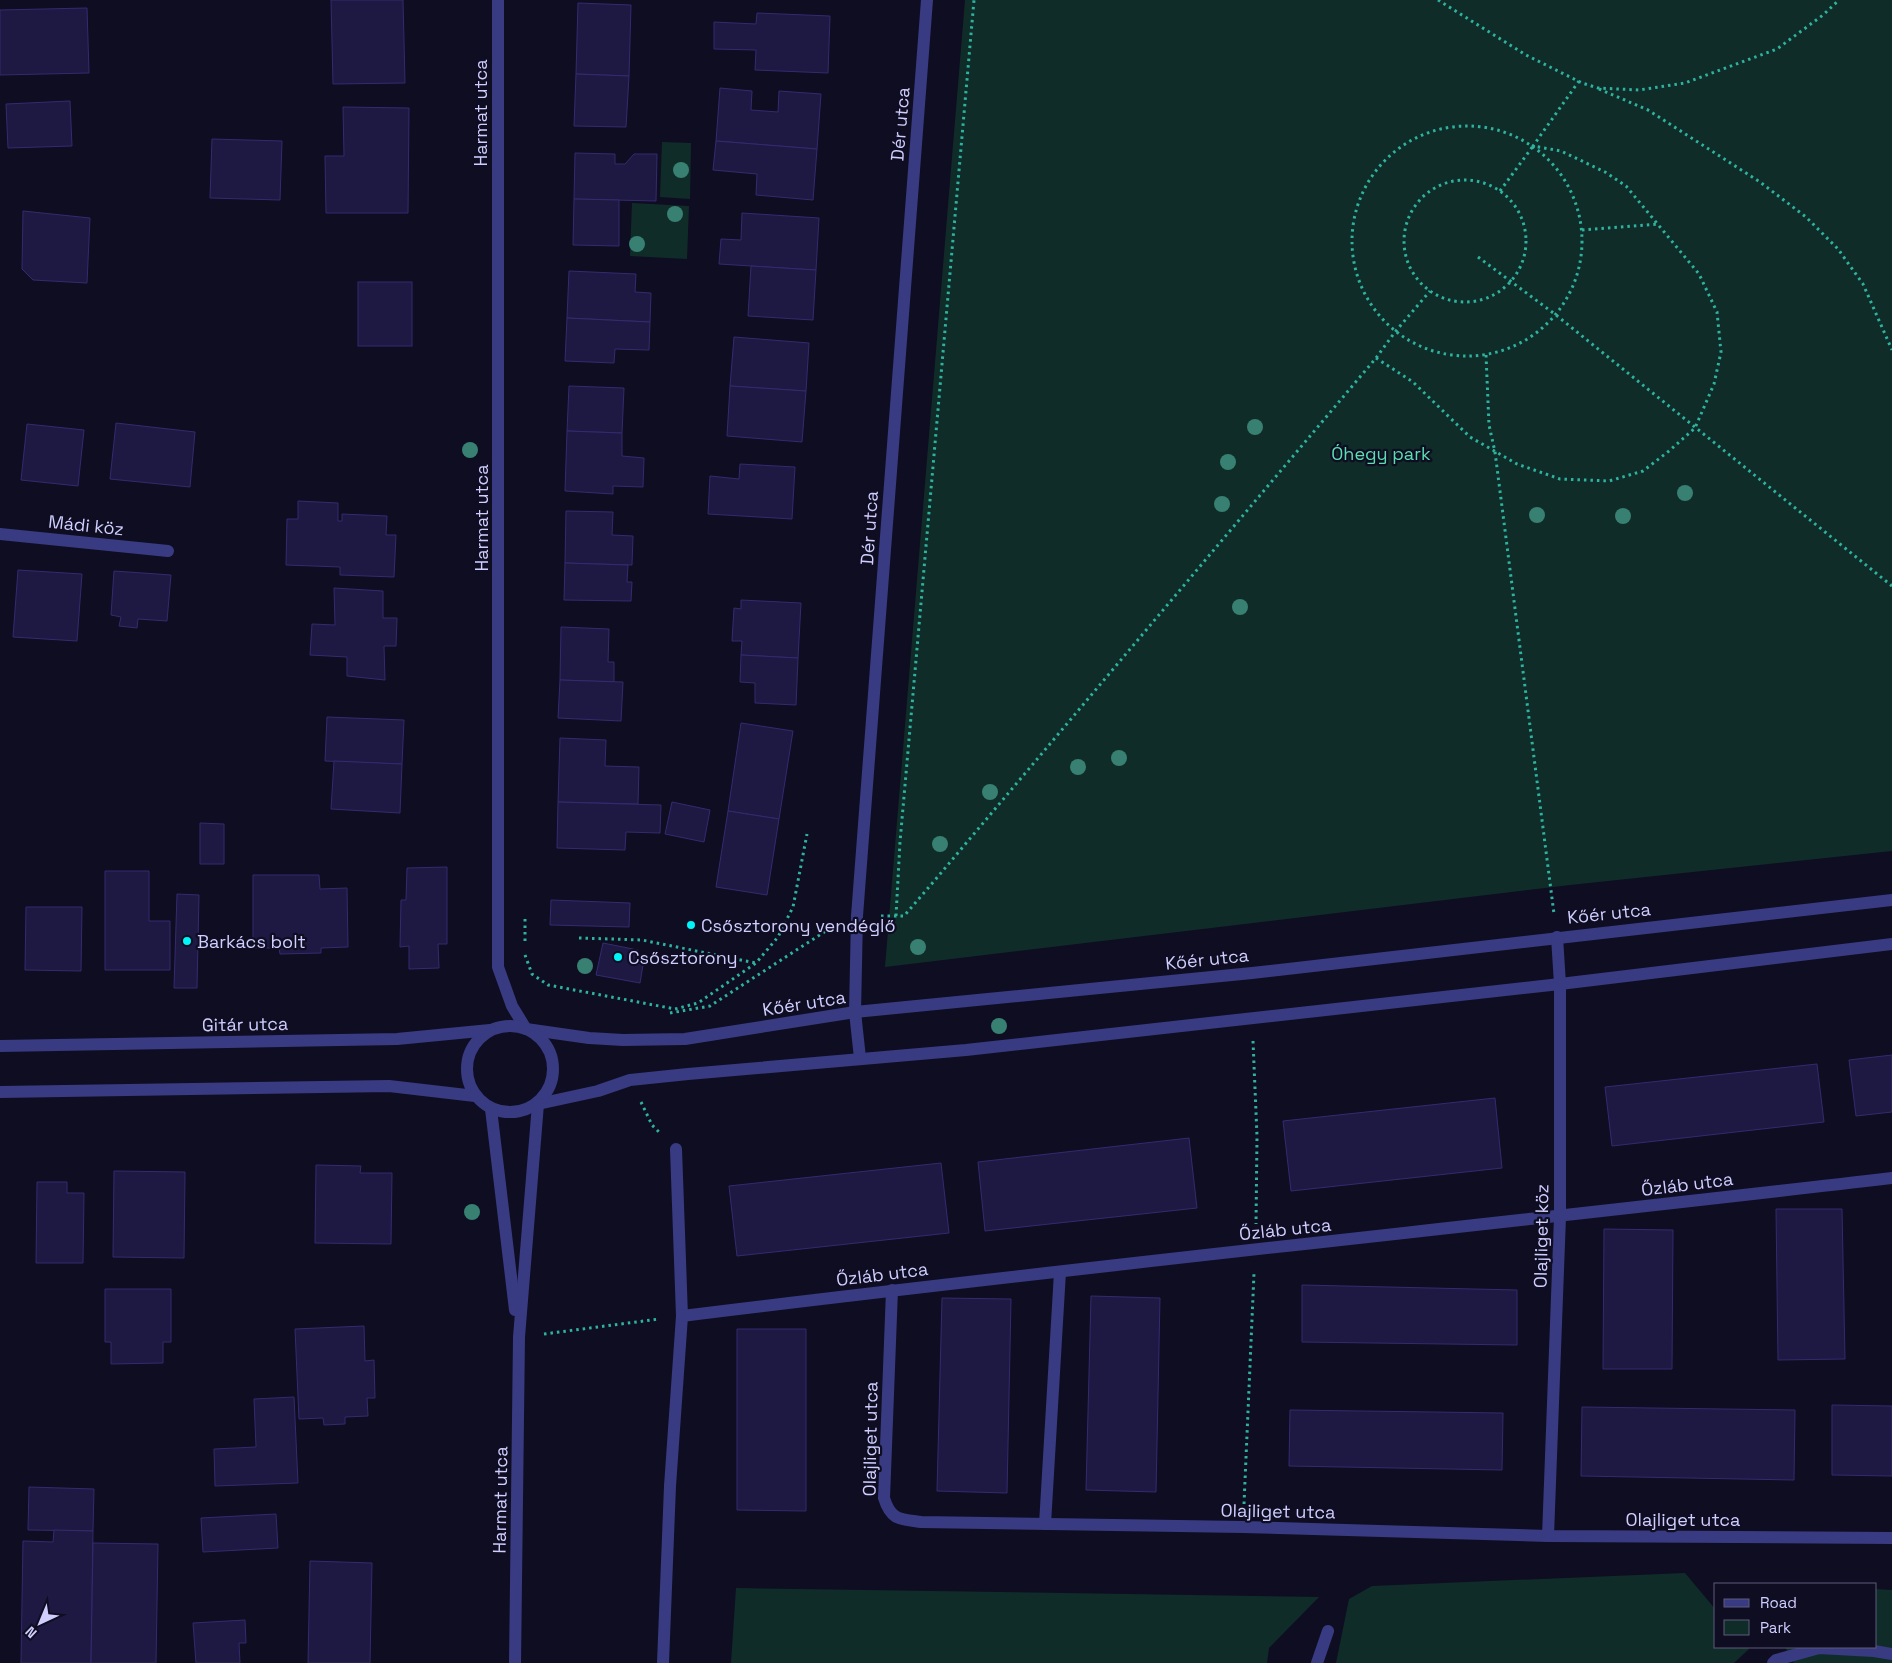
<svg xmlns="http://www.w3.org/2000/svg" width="1892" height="1663" viewBox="0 0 1892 1663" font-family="'Space Grotesk',sans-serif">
<rect width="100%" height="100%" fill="#0f0d22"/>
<g fill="#102c28">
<polygon points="965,0 1892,0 1892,851 1570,885 885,967"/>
<polygon points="662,142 691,143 690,199 660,197"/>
<polygon points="632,203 689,206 687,259 630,256"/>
<polygon points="1685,1573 1716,1610 1716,1647 1747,1647 1749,1649 1734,1663 1336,1663 1349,1599 1372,1586"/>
<polygon points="736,1588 1319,1597 1269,1648 1267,1663 731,1663"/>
<polygon points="1876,1589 1892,1590 1892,1663 1794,1663 1785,1647 1876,1647"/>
</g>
<g fill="#1e1943" stroke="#332b6f">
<polygon points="331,0 403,0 405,83 333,84"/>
<polygon points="578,3 631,5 629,76 576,74"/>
<polygon points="87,8 89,73 0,75 0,10"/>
<polygon points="757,13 830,16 828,73 755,70 756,50 714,49 714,22 756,24"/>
<polygon points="576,74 629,76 626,127 574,126"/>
<polygon points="720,88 752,91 751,110 778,112 779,91 821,94 817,149 716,141"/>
<polygon points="70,101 72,146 8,148 6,104"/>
<polygon points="343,107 409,108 408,213 326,213 325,156 344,156"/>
<polygon points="212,139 282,141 280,200 210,198"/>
<polygon points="716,141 817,149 813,200 756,195 757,174 713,170"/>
<polygon points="575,153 615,154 615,164 625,164 634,154 657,154 656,201 574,199"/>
<polygon points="574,199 619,200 619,246 573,245"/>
<polygon points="23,211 90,218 87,283 33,280 22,269"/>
<polygon points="742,213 819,218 816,270 719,264 721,239 741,240"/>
<polygon points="751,266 816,270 813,320 748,316"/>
<polygon points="569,271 636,274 635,292 651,293 650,322 567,318"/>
<rect x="358" y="282" width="54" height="64"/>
<polygon points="567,318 650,322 649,350 615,349 614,363 565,361"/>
<polygon points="734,337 809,343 806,391 730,386"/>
<polygon points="569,386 624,388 622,433 567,431"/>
<polygon points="730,386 806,391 802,442 727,436"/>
<polygon points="116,423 195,432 190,487 110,479"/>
<polygon points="27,424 84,430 78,486 21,480"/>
<polygon points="567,431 622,433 622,456 644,458 643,487 613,486 613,494 565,491"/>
<polygon points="740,464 795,467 792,519 708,514 710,476 739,479"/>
<polygon points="298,501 338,503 338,521 342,521 342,514 387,516 386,535 396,535 394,577 340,575 340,567 286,565 287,519 298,519"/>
<polygon points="566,511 613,512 612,535 633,536 632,565 565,563"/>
<polygon points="565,563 628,565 627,582 632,582 631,601 564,600"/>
<polygon points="18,570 82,574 77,641 13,637"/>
<polygon points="114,571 171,575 167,621 138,619 137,628 119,626 121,617 111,615"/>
<polygon points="334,588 383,591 383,618 397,618 396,646 384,646 385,680 347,676 347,657 310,655 312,624 335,625"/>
<polygon points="741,600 801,603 798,658 741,655 742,641 732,641 734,608 741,609"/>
<polygon points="561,627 609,629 608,662 614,662 614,682 560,680"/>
<polygon points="741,655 798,658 796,705 755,703 755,683 740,682"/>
<polygon points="560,680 623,682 621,721 558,718"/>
<polygon points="327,717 404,720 402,764 325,761"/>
<polygon points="741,723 793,731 779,819 728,811"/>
<polygon points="560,738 606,740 605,766 639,767 638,804 558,802"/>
<polygon points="334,761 402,764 400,813 331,809"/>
<polygon points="558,802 661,805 660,833 626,832 625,850 557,848"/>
<polygon points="672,802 710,810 704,842 665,834"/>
<polygon points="728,811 779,819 767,895 716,887"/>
<polygon points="200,823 224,824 224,864 200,864"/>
<polygon points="447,867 447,944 438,944 439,968 409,969 409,946 400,947 401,900 406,900 407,868"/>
<polygon points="105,871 149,871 149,921 170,921 170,970 105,970"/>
<polygon points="253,875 319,875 320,889 347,888 348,947 321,948 321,953 280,954 279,948 253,948"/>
<polygon points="177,894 199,895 197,988 174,988"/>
<polygon points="551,900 630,903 629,927 550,925"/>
<polygon points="26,907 82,907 81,971 25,970"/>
<polygon points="603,943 638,950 635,964 643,965 640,983 596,975"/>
<polygon points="1892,1055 1892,1112 1856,1116 1849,1060"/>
<polygon points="1817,1064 1824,1122 1612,1146 1605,1087"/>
<polygon points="1495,1098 1502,1168 1291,1191 1283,1121"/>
<polygon points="1189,1138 1197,1208 985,1231 978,1162"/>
<polygon points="941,1163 949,1233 737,1256 729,1186"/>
<polygon points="316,1165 361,1166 360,1173 392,1173 391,1244 315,1243"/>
<polygon points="114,1171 185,1172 184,1258 113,1257"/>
<polygon points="37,1182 67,1182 67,1193 84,1193 83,1263 36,1263"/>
<polygon points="1776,1209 1842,1209 1845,1359 1778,1360"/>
<polygon points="1604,1229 1673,1230 1672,1369 1603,1369"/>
<polygon points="1302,1285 1517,1290 1517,1345 1302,1342"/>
<polygon points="105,1289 171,1289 171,1342 163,1342 163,1363 111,1364 111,1342 105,1342"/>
<polygon points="1091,1296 1160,1298 1156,1492 1086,1490"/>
<polygon points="942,1298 1011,1299 1007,1493 937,1491"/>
<polygon points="364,1326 365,1361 374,1360 375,1398 367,1398 368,1416 345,1417 345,1424 324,1425 323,1418 299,1419 295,1329"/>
<polygon points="737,1329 806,1329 806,1511 737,1510"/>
<polygon points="294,1397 298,1483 215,1486 214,1449 256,1447 254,1399"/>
<polygon points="1832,1405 1892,1406 1892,1476 1832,1475"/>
<polygon points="1582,1407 1795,1410 1794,1480 1581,1476"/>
<polygon points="1290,1410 1503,1413 1502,1470 1289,1466"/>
<polygon points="29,1487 94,1489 93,1531 28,1530"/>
<polygon points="276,1514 278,1548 203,1552 201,1518"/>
<polygon points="54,1530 93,1531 91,1663 21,1663 23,1541 53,1542"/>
<polygon points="93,1543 158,1544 156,1663 91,1663"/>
<polygon points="310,1561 372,1563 370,1663 308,1663"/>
<polygon points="245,1620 246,1643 239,1643 240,1663 196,1663 193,1623"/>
</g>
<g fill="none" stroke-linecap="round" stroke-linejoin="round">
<g stroke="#2eb3a0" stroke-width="3" stroke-dasharray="2.5 4" stroke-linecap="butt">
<polyline points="1438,0 1526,55 1582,83 1598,88 1639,90 1685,83 1777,49 1823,15 1839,0"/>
<polyline points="1599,89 1648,110 1760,182 1806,217 1838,249 1863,284 1892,350"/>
<circle cx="1467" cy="241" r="115"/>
<circle cx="1465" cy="241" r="61"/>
<polyline points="1500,191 1533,146"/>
<polyline points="1582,230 1659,224"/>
<polyline points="1478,257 1556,315 1892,586"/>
<polyline points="1486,355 1489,425 1495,452 1554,914"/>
<polyline points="1376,358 1413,382 1470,437 1517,464 1560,479 1609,481 1643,471 1669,451 1695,428 1714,384 1721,352 1717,312 1699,274 1626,186 1605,172 1561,151 1533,146 1579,81"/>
<polyline points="881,916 904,916 935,880 1376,358 1395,332 1430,291"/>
<polyline points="896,916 900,842 974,0"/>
<polyline points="579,938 642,940 756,963"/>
<polyline points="525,941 525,917"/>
<polyline points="525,955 532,974 548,985 675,1009 698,1003 756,963 778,937 793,907 807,834"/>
<polyline points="670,1013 710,1006 832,927"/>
<polyline points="1253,1041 1257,1136 1256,1224"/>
<polyline points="641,1102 652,1125 660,1133"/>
<polyline points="544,1334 659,1319"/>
<polyline points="1244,1504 1254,1273"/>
</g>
<g stroke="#383b81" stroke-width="12">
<polyline points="663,1663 670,1486 682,1316 676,1149"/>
<polyline points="1317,1663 1328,1631"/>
<polyline points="1773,1663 1776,1660 1819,1648 1874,1651 1892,1654"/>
</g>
<g stroke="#383b81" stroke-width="12">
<polyline points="0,534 168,551"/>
<polyline points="526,1029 589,1038 623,1040 685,1039 855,1012 1252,973 1892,900"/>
<polyline points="860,1058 855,1012 857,916 927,0"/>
<polyline points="538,1104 598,1091 630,1080 688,1074 966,1050 1560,984 1892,944"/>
<path d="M892,1290L884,1498C891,1520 899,1519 921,1522L1243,1527L1548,1536L1892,1538"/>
<path d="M682,1316C1085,1266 1489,1225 1892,1178"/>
<polyline points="1045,1524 1060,1272"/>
<polyline points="1548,1536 1560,1217 1560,984 1557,937"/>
</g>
<g stroke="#383b81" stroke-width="12">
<polyline points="498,0 498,967 512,1006 526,1029"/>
<circle cx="510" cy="1069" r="43"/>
<polyline points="0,1046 397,1039 490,1030"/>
<polyline points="0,1092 389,1086 475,1096"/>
<polyline points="491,1109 515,1310"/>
<polyline points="515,1663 519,1337 538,1104"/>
</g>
</g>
<g fill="#388072">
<circle cx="681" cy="170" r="8"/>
<circle cx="675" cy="214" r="8"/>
<circle cx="637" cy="244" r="8"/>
<circle cx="1255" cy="427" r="8"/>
<circle cx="470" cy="450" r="8"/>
<circle cx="1228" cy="462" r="8"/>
<circle cx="1685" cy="493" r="8"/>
<circle cx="1222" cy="504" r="8"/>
<circle cx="1537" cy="515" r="8"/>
<circle cx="1623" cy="516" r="8"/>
<circle cx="1240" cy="607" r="8"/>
<circle cx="1119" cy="758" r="8"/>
<circle cx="1078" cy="767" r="8"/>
<circle cx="990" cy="792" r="8"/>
<circle cx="940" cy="844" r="8"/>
<circle cx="918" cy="947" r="8"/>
<circle cx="585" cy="966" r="8"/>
<circle cx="999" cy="1026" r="8"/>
<circle cx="472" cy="1212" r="8"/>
</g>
<g fill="#00f5f9" stroke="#0f0d22" stroke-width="2">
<circle cx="691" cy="925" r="5"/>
<circle cx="187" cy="941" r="5"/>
<circle cx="618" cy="957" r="5"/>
</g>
<g text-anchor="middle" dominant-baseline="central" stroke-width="4.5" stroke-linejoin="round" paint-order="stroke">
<g font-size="18" fill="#cfceff" stroke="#0f0d22">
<text transform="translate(480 113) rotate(-90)">Harmat utca</text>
<text transform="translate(900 124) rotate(-85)">Dér utca</text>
<text transform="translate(481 518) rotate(-90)">Harmat utca</text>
<text transform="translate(86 525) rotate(6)">Mádi köz</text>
<text transform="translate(869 528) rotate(-86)">Dér utca</text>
<text transform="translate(1609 913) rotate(-6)">Kőér utca</text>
<text transform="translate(1207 959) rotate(-6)">Kőér utca</text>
<text transform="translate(804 1003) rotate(-9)">Kőér utca</text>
<text transform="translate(245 1024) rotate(-1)">Gitár utca</text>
<text transform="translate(1687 1184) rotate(-7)">Őzláb utca</text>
<text transform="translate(1285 1229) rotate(-6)">Őzláb utca</text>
<text transform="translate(1541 1236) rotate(-89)">Olajliget köz</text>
<text transform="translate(882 1274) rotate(-7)">Őzláb utca</text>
<text transform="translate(870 1439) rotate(-89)">Olajliget utca</text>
<text transform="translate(500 1500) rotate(-89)">Harmat utca</text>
<text transform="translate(1278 1511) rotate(1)">Olajliget utca</text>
<text x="1683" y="1519">Olajliget utca</text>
</g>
<g font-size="18" fill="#5adfb3" stroke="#0f0d22">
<text x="1381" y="453">Óhegy park</text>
</g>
<g font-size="18" fill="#cfceff" stroke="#0f0d22" text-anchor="start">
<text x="701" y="925">Csősztorony vendéglő</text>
<text x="197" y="941">Barkács bolt</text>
<text x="628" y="957">Csősztorony</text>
</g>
</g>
<rect x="1714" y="1583" width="162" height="65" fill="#0f0d22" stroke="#5c5a7a"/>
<rect x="1724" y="1599" width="25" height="8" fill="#383b81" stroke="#5c5a7a"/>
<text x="1760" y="1608" font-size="15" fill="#cfceff">Road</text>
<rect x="1724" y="1620" width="25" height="15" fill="#102c28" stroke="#5c5a7a"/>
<text x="1760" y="1633" font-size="15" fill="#cfceff">Park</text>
<g transform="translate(40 1623) rotate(224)" stroke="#0f0d22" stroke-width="4" paint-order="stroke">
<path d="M0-4L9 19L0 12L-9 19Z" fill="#cfceff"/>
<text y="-8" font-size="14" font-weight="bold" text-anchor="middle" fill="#cfceff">N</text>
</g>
</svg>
